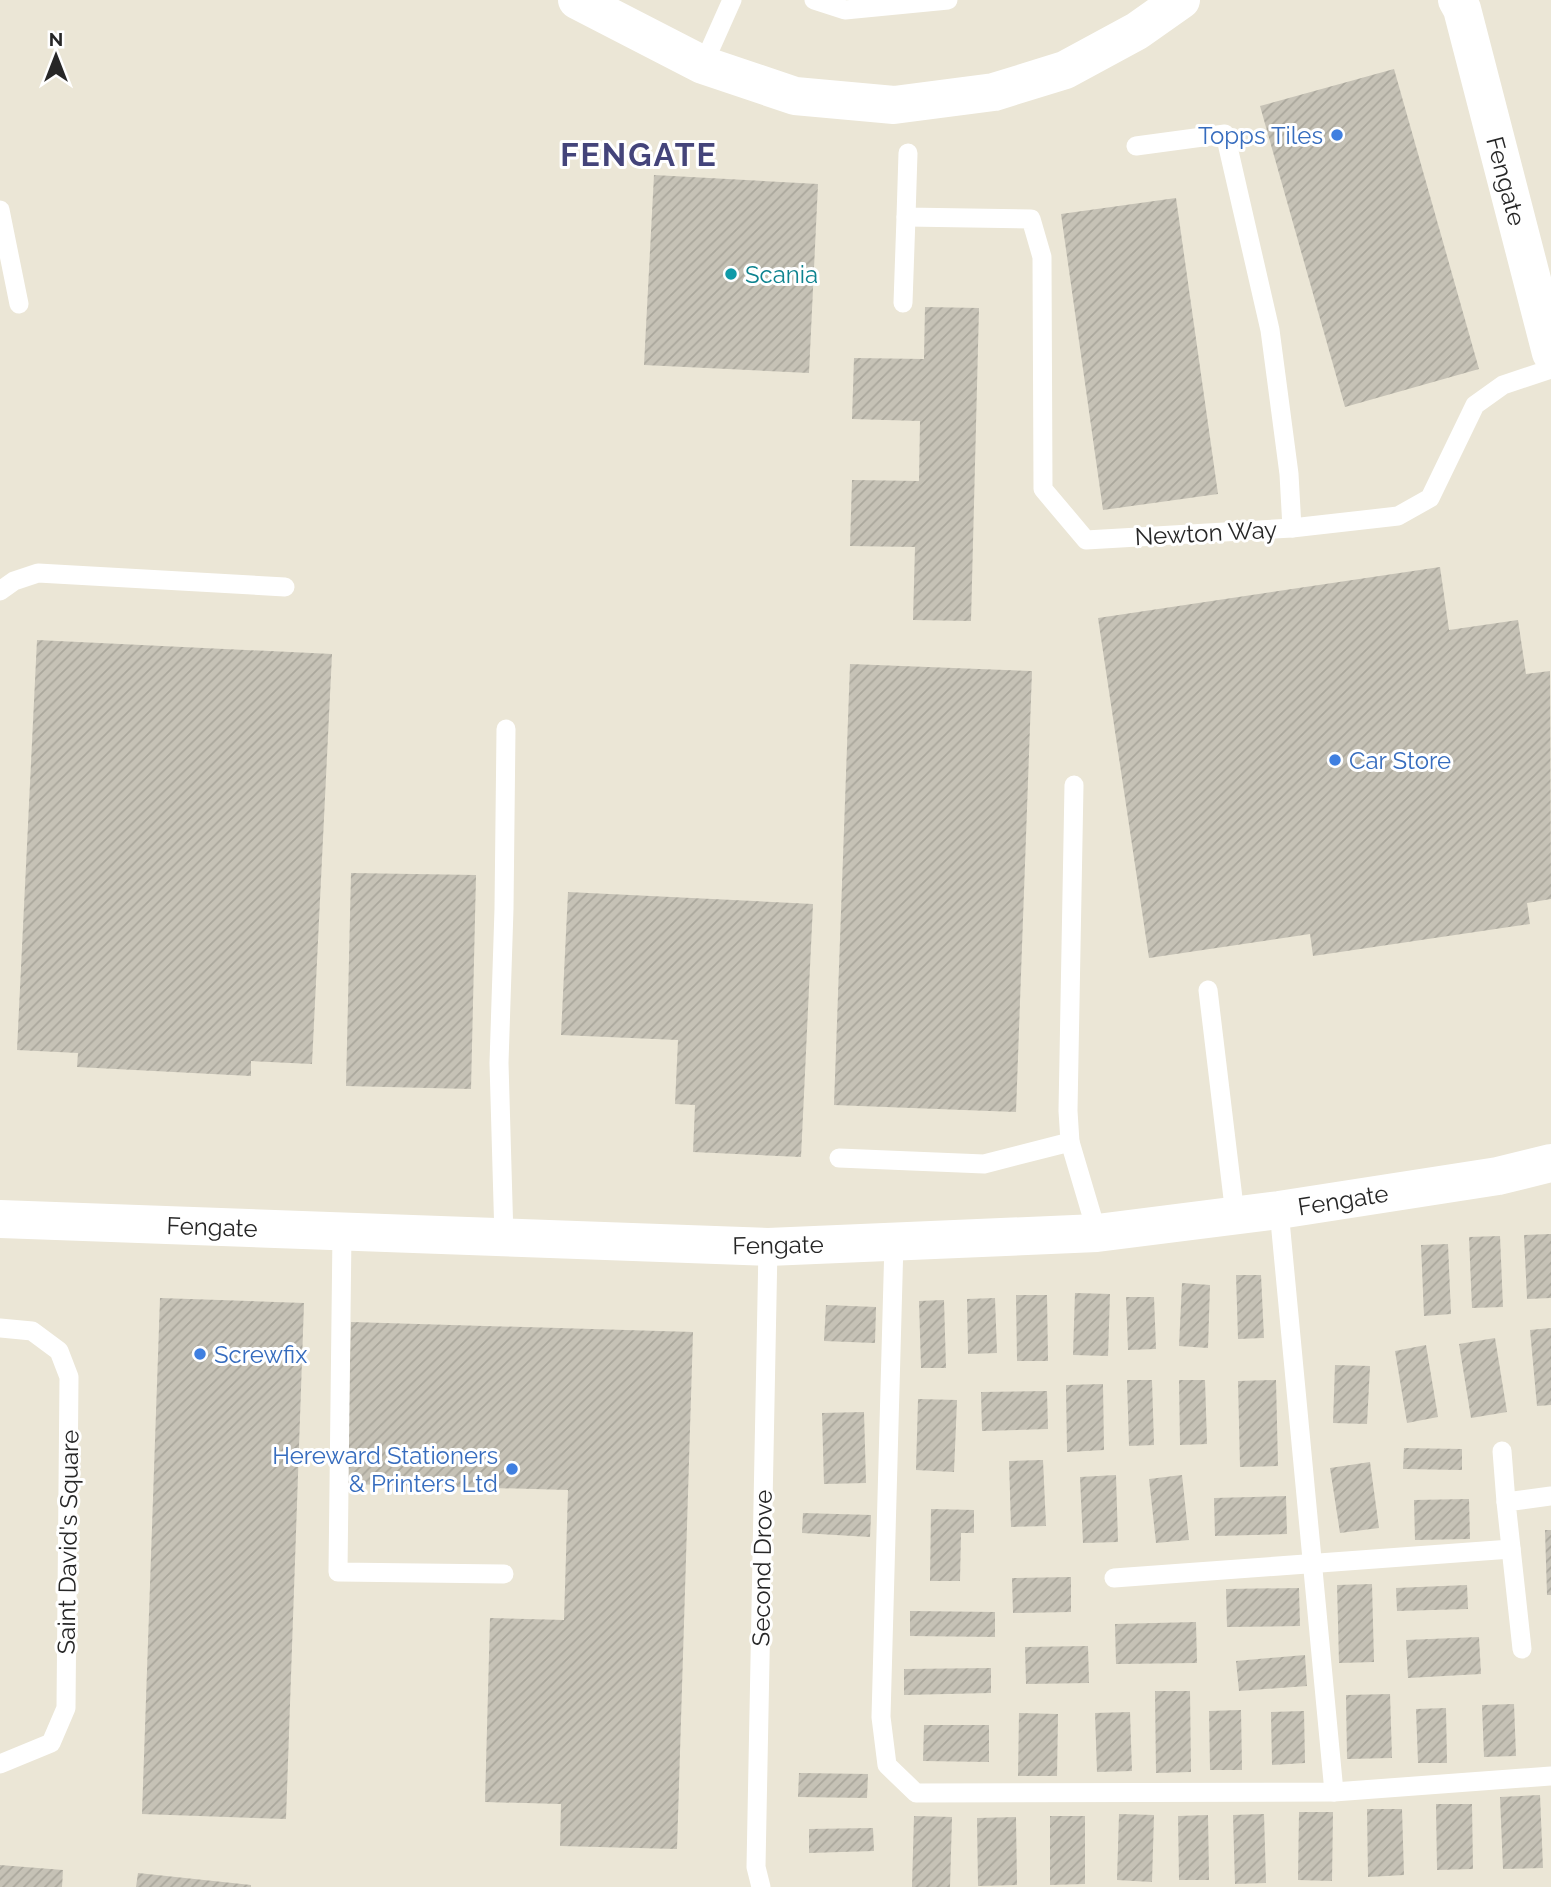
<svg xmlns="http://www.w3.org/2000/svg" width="1551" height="1887" viewBox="0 0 1551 1887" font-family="Raleway,sans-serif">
<defs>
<pattern id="building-hatch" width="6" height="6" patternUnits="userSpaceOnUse" patternTransform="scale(1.75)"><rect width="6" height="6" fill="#c6c2b6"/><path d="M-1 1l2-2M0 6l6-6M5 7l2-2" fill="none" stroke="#aaa79c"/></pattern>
</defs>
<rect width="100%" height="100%" fill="#ebe6d6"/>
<g fill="url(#building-hatch)">
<polygon points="1394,69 1479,369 1345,407 1260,106"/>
<polygon points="654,175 818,184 809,373 644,365"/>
<polygon points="1176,198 1218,494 1103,510 1061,214"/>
<polygon points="925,307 979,308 971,621 913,620 915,547 850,546 852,480 919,481 920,421 852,419 854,358 924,359"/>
<polygon points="1440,567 1449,630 1518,620 1526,674 1550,671 1551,899 1527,903 1530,924 1313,956 1310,934 1149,958 1098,618"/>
<polygon points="37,640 332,654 312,1064 251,1061 251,1076 77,1067 78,1053 17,1050"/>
<polygon points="850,664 1032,671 1016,1112 834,1105"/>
<polygon points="351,873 476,875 471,1089 346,1086"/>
<polygon points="568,892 813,904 801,1157 693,1152 695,1105 675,1104 678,1040 561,1035"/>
<polygon points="1551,1234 1551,1298 1527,1299 1524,1235"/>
<polygon points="1500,1236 1503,1307 1472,1308 1469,1237"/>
<polygon points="1448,1244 1451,1314 1424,1316 1421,1245"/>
<polygon points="1236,1275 1261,1275 1264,1338 1238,1339"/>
<polygon points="1182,1283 1210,1285 1208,1348 1179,1346"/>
<polygon points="1075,1293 1110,1294 1108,1356 1073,1355"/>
<polygon points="1016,1295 1047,1295 1048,1361 1017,1361"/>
<polygon points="1126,1297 1154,1297 1156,1349 1128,1350"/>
<polygon points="160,1298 304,1303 286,1819 142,1814"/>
<polygon points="995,1298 997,1353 968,1354 967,1299"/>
<polygon points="944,1300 946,1368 921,1368 919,1301"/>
<polygon points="826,1305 876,1307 875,1343 824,1341"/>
<polygon points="351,1322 693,1332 677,1849 560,1846 561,1804 485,1802 490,1618 564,1620 568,1490 347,1484"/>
<polygon points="1551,1328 1551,1405 1537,1406 1530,1330"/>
<polygon points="1495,1338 1507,1412 1471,1418 1459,1344"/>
<polygon points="1426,1345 1438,1417 1407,1423 1395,1351"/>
<polygon points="1335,1365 1370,1366 1367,1424 1333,1423"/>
<polygon points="1127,1380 1152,1380 1154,1445 1129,1446"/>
<polygon points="1179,1380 1205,1380 1207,1444 1180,1445"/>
<polygon points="1276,1380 1278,1466 1240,1467 1238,1381"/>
<polygon points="1103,1384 1104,1450 1067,1452 1066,1385"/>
<polygon points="1047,1391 1048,1429 982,1431 981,1392"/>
<polygon points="918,1399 957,1400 954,1472 916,1470"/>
<polygon points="864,1412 866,1483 824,1484 822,1413"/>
<polygon points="1404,1448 1462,1449 1462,1470 1403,1469"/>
<polygon points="1043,1460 1046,1526 1011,1527 1009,1461"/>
<polygon points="1370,1462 1379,1528 1340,1533 1330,1468"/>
<polygon points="1116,1475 1118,1542 1083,1543 1080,1477"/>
<polygon points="1182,1475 1189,1540 1156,1543 1149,1479"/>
<polygon points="1286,1496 1287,1534 1215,1536 1214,1498"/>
<polygon points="1469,1499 1470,1539 1415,1540 1414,1500"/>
<polygon points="931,1509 974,1510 974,1533 961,1533 960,1581 930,1581"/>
<polygon points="803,1513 871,1515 870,1537 802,1533"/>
<polygon points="1545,1530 1551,1530 1551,1595 1547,1595"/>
<polygon points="1071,1577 1071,1612 1013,1613 1012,1578"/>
<polygon points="1372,1584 1374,1662 1339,1663 1337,1585"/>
<polygon points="1467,1585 1468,1609 1397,1611 1396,1588"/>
<polygon points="1299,1588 1300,1626 1227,1627 1226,1589"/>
<polygon points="910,1611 995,1612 995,1637 910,1636"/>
<polygon points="1196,1622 1197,1663 1116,1664 1115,1624"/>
<polygon points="1479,1637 1481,1674 1408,1678 1406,1640"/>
<polygon points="1088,1646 1089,1683 1026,1684 1025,1647"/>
<polygon points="1305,1655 1307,1686 1239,1691 1236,1661"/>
<polygon points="991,1668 991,1693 904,1695 904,1669"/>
<polygon points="1155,1691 1190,1691 1191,1772 1156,1773"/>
<polygon points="1390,1694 1392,1758 1347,1759 1346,1695"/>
<polygon points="1514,1704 1516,1756 1484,1757 1482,1705"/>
<polygon points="1446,1708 1447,1763 1418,1763 1416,1709"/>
<polygon points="1241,1710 1242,1770 1210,1770 1209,1711"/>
<polygon points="1304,1711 1305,1763 1272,1765 1271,1712"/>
<polygon points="1130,1712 1132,1771 1097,1772 1095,1713"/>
<polygon points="1019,1713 1058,1714 1057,1776 1018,1776"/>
<polygon points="924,1725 989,1725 989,1762 923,1761"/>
<polygon points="799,1773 868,1774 867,1798 798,1797"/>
<polygon points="1540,1795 1543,1868 1503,1869 1500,1797"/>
<polygon points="1436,1804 1472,1804 1473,1869 1437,1870"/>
<polygon points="1367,1809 1402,1809 1404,1875 1368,1877"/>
<polygon points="1299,1812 1333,1812 1332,1881 1298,1880"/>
<polygon points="1119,1814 1154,1815 1152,1882 1117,1880"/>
<polygon points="1264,1814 1266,1883 1235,1884 1233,1815"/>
<polygon points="1208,1815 1209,1880 1179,1880 1178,1816"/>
<polygon points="914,1816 952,1817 950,1887 912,1887"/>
<polygon points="1050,1816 1085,1816 1085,1884 1050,1885"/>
<polygon points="1016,1817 1017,1885 978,1886 977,1818"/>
<polygon points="873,1828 874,1851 809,1853 809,1829"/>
<polygon points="0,1865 63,1870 62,1887 0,1887"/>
<polygon points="138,1873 251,1885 251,1887 136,1887"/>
</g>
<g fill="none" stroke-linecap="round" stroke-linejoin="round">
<g stroke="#fff" stroke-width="19">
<polyline points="814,0 845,10 948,0"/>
<polyline points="703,65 732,0"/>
<polyline points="1136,146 1225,134 1270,330 1289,474 1292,528"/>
<polyline points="908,153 906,217 1031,219 1042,257 1043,489 1086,540 1292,528 1398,516 1430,498 1475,405 1503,385 1551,369"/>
<polyline points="0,210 19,304"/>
<polyline points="903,303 906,217"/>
<polyline points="0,591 14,581 38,573 285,587"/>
<polyline points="1208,990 1235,1215"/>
<polyline points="1070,1142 1068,1111 1074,785"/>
<polyline points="839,1158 984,1164 1070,1142 1097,1233"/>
<polyline points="1279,1210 1334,1792"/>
<polyline points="342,1232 338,1572 504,1574"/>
<polyline points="504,1238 499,1063 504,909 506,729"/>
<polyline points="894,1242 881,1717 887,1765 916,1793 1334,1792 1551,1776"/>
<polyline points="0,1328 32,1331 59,1351 69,1377 66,1708 51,1743 0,1764"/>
<polyline points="1502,1451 1506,1502"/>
<polyline points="1114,1578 1511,1549"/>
<polyline points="1522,1649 1506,1502 1551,1496"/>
<polyline points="761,1887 756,1867 768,1247"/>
</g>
<polyline stroke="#fff" stroke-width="38" points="577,0 703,65 795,96 894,105 994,92 1065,70 1137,31 1181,0"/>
<g stroke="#fff" stroke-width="38">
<polyline points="1457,0 1462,9 1551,353"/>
<polyline points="0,1219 768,1247 1097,1233 1279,1210 1498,1176 1551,1163"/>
</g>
</g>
<g fill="#3f7fe0" stroke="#fff" stroke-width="2.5">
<circle cx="1337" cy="135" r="7"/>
<circle cx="1335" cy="760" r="7"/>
<circle cx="200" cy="1354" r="7"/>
<circle cx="512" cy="1469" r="7"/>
</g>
<circle fill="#0f9aa8" stroke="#fff" stroke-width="2.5" cx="731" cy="274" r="7"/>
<g text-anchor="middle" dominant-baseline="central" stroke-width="6" stroke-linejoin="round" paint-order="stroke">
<g font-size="24" fill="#366cbe" stroke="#fff" text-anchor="end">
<text x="1323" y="135">Topps Tiles</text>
<text x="1349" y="760" text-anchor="start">Car Store</text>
<text x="214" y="1354" text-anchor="start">Screwfix</text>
<text x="498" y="1455">Hereward Stationers<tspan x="498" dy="28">&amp; Printers Ltd</tspan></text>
</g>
<g font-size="24" fill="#272727" stroke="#fff">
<text transform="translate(1506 181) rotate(75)">Fengate</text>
<text transform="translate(1206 533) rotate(-3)">Newton Way</text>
<text transform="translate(1343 1200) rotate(-9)">Fengate</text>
<text transform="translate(212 1227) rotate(2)">Fengate</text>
<text transform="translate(778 1245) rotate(-1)">Fengate</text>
<text transform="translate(68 1542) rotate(-89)">Saint David's Square</text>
<text transform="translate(762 1568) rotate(-89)">Second Drove</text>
</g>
<g font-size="24" fill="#0d838f" stroke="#fff" text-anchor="start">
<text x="745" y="274">Scania</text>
</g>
<g font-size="32" font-weight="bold" letter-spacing="2" fill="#44447a" stroke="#fff">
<text x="639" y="154">FENGATE</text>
</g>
</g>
<g transform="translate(56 56)" stroke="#ffffff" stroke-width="5" paint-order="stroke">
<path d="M0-5L12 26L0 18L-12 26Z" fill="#272727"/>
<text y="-10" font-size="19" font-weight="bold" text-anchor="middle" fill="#272727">N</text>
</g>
</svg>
